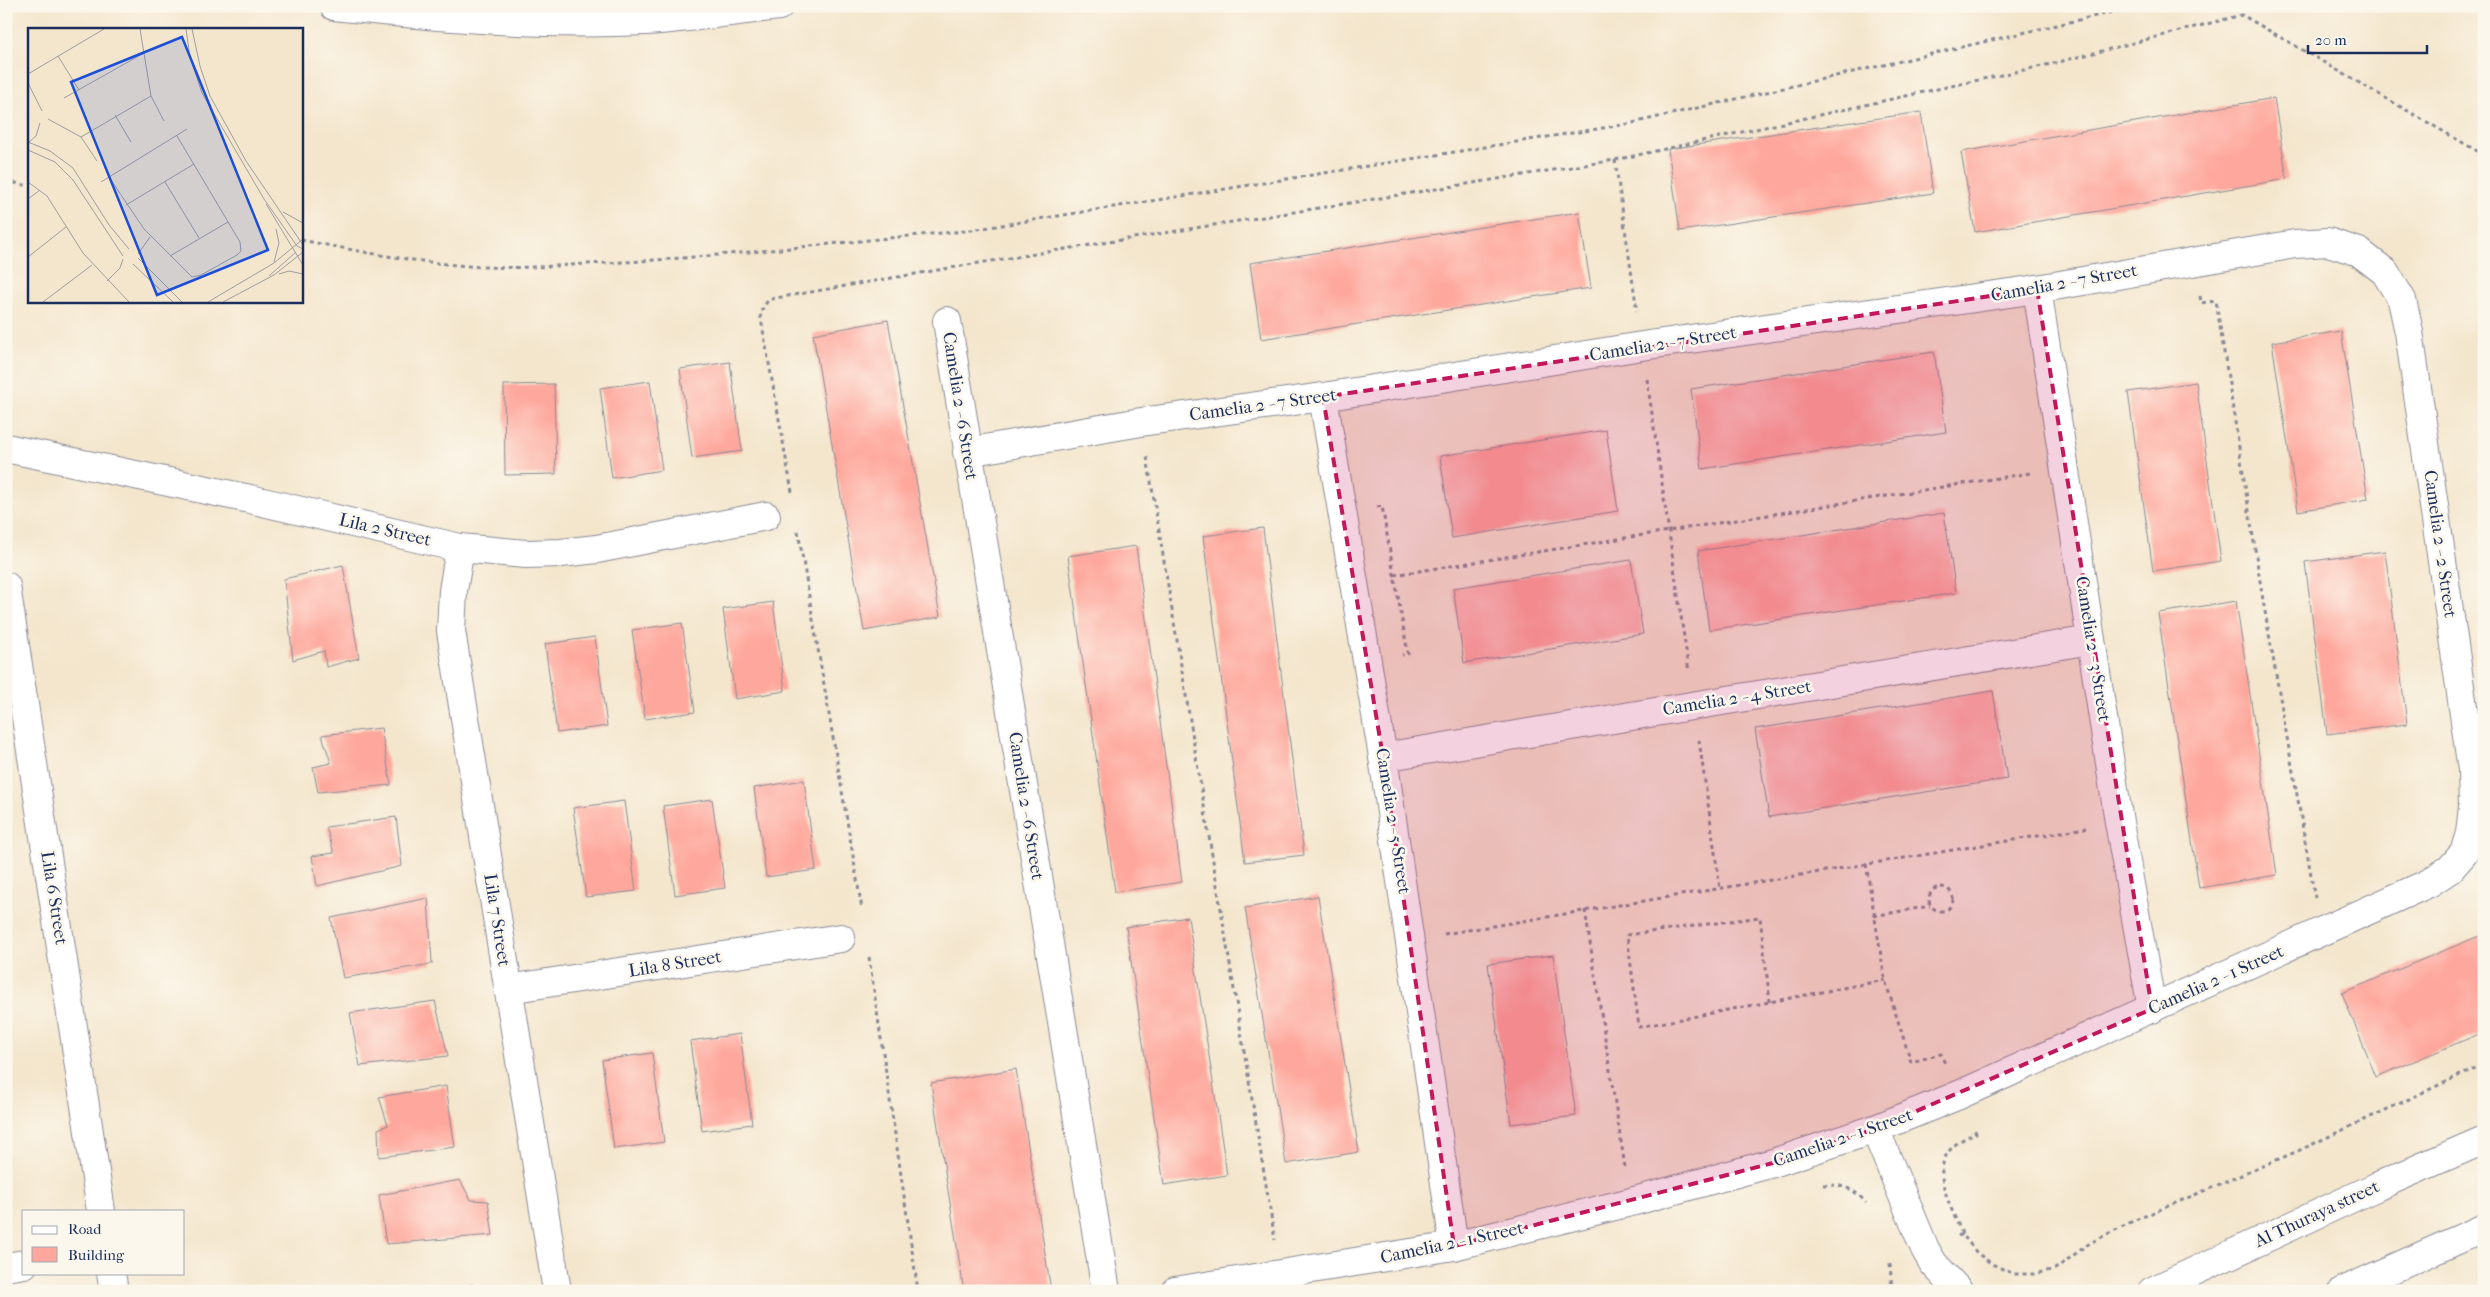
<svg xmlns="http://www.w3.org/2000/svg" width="2490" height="1297" viewBox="0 0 2490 1297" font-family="'IM FELL French Canon',serif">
<rect width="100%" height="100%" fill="#fbf7ec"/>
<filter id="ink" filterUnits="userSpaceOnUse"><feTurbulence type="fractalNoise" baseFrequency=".02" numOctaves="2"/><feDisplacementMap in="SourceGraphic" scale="10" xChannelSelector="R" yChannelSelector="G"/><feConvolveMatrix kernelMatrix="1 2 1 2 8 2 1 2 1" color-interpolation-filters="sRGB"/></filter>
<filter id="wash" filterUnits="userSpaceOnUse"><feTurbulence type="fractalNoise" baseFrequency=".0096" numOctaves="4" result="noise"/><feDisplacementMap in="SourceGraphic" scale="20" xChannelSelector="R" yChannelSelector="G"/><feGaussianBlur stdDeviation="1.12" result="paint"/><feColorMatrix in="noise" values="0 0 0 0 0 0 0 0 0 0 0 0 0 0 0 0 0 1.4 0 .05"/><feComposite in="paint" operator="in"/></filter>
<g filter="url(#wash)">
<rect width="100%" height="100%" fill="#f4e6cd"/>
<g id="blocks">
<g fill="#fea79c">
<polygon points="2274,98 2287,179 1975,232 1961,152"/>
<polygon points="1921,112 1933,193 1680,231 1668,149"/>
<polygon points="1579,212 1591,288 1261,339 1250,263"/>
<polygon points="888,320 940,617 864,631 813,334"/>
<polygon points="2341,331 2368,499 2298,511 2272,342"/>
<polygon points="1934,352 1946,432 1702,469 1691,389"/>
<polygon points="730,362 742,451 692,458 680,369"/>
<polygon points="650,381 662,470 612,478 600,388"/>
<polygon points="2196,382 2221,561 2153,571 2128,392"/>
<polygon points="554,384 556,474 505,475 504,385"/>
<polygon points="1606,430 1618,511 1452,538 1440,456"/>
<polygon points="1944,513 1956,593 1709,630 1698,551"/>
<polygon points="1263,528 1304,855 1245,862 1203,536"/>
<polygon points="1136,546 1182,882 1115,892 1068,556"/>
<polygon points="2385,551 2407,724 2327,734 2305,562"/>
<polygon points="1631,560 1643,634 1464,663 1453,588"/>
<polygon points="343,565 359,658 326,667 324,651 293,660 284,579"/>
<polygon points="2236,601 2277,875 2199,888 2158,613"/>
<polygon points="773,602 785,691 735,699 723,609"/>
<polygon points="682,623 695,712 645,719 632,630"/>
<polygon points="595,637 607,726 557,733 545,644"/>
<polygon points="1993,691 2007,779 1769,817 1755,729"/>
<polygon points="381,728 391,785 318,792 313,767 331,763 322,735"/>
<polygon points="804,780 816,870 766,877 754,788"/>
<polygon points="712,799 725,888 675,895 663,806"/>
<polygon points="624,801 636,891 586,897 573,808"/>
<polygon points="396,817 402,866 317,886 312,856 334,853 326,827"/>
<polygon points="1318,896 1359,1152 1286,1164 1245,908"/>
<polygon points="428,898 432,964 343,978 331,918"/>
<polygon points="1188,917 1227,1175 1164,1185 1126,927"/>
<polygon points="2484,934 2484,1032 2376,1077 2342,993"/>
<polygon points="1553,955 1576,1116 1511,1124 1488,964"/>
<polygon points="435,1001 448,1056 360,1066 350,1013"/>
<polygon points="740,1034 752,1124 702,1131 690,1041"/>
<polygon points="652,1053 664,1142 614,1149 602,1060"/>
<polygon points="1016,1069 1051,1291 964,1291 931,1083"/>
<polygon points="446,1086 455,1147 379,1157 378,1129 388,1125 379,1097"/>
<polygon points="460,1180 471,1200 488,1201 493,1235 386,1244 379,1195"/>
<polygon points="473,1284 474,1291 445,1291 445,1290"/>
</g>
</g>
</g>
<g filter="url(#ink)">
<use href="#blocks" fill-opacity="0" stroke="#888a96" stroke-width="1"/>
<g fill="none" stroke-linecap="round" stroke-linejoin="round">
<g stroke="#888a96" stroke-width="30">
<g id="street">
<polyline points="2037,289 2119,822 2152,1009"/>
<polyline points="947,321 1106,1291"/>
<polyline points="1323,397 1383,757 1454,1246"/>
<polyline points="6,448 250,499 460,548 526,554 561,553 597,549 766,516"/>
<polyline points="967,452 1141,422 1323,397 1642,346 2037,289 2295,244 2328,242 2359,252 2385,272 2402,300 2409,332 2472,770 2473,807 2470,833 2464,853 2450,869 2429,883 1959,1095 1875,1129 1773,1163 1631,1202 1454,1246 1175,1291"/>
<polyline points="460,548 453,591 451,631 557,1291"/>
<polyline points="6,586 101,1211"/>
<polyline points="1383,757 2091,640"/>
<polyline points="508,989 841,938"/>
<polyline points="1875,1129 1925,1249 1933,1263 1959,1291"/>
<polyline points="6,1267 24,1264"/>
<polyline points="111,1273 114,1291"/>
</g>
</g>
<g stroke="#888a96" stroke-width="30">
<g id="secondary">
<path d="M334,6C437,17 542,26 646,21C690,18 735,11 779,6"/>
<polyline points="2152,1291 2378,1186 2484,1140"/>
<polyline points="2343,1291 2484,1228"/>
</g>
</g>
<g stroke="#888a96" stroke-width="3" stroke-dasharray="4 4" stroke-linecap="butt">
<polyline points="1615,160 1637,311"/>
<polyline points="6,181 29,186"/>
<path d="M301,240C362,252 423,264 485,267C525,269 566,265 606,263C726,257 845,241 965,231L1628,124L2139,6"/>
<polyline points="2200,296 2201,303 2216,301 2263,600 2315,898"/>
<polyline points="1647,379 1689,672"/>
<polyline points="1147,457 1275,1240"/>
<polyline points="792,492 760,313 768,300 776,298 973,264 1615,160 2051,64 2242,15 2484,155"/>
<polyline points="1377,507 1382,506 1408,654 1402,655"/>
<polyline points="798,531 862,909"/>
<polyline points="1394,575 2030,473"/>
<polyline points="1699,740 1720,888"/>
<polyline points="1866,864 1885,980 1911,1062 1941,1054 1945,1064"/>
<circle cx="1941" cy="899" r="12"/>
<polyline points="1585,910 1625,1167"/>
<polyline points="1874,916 1930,906"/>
<polyline points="1444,934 2086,828"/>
<polyline points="869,957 918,1291"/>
<polyline points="1770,1002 1760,917 1627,935 1639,1027 1885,980"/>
<path d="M1823,1185C1841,1184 1854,1188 1866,1203"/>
<path d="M1962,1234C1945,1192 1921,1155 1976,1133L1973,1127"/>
<polyline points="1958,1236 1962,1234 1977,1253 1992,1264 2014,1274 2034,1274 2055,1269 2090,1243 2133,1221 2298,1151 2484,1064"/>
<polyline points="1892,1291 1890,1263 1894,1262"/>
<polyline points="2482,1291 2484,1290"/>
</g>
<use href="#street" stroke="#fff" stroke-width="28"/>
<use href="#secondary" stroke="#fff" stroke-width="28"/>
</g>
</g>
<path fill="#c2185b" fill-opacity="0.2" stroke="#c2185b" stroke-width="4" stroke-dasharray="10 6" stroke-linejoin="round" d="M2037,289L2152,1009L1875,1129L1773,1163L1454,1246L1383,757L1323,397Z"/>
<g text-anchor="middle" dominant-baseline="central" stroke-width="5" stroke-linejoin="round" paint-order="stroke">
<g font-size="18" fill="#1b2f5e" stroke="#fbf7ec">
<text transform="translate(2064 283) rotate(-10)">Camelia 2 - 7 Street</text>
<text transform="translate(1663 344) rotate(-9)">Camelia 2 - 7 Street</text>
<text transform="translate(1263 405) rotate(-8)">Camelia 2 - 7 Street</text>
<text transform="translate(960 406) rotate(81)">Camelia 2 - 6 Street</text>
<text transform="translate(385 530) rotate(13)">Lila 2 Street</text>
<text transform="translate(2440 544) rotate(82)">Camelia 2 - 2 Street</text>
<text transform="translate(2093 649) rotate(81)">Camelia 2 - 3 Street</text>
<text transform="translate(1737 698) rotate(-9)">Camelia 2 - 4 Street</text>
<text transform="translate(1026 806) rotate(81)">Camelia 2 - 6 Street</text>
<text transform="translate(1393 821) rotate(81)">Camelia 2 - 5 Street</text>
<text transform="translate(54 898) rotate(81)">Lila 6 Street</text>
<text transform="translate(497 920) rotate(81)">Lila 7 Street</text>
<text transform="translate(675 964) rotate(-9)">Lila 8 Street</text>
<text transform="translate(2216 980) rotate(-24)">Camelia 2 - 1 Street</text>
<text transform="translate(1843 1138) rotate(-19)">Camelia 2 - 1 Street</text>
<text transform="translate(2317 1214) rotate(-25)">Al Thuraya street</text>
<text transform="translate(1452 1243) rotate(-12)">Camelia 2 - 1 Street</text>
</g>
</g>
<g transform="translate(28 28)">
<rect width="275" height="275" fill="#f4e6cd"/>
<path fill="none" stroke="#9d9da1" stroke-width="1" d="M112,1L123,68L136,93M158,1L162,29L174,65L236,171L269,218L275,221M164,1L172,38L182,68L218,133L275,217M30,28L51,62M0,46L76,1M0,55L14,83M36,70L116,25M87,87L103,114M20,91L53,109L69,133M53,109L123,68M0,114L22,123L45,140L81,197L101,221M1,114L8,108L12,95M0,122L27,134L45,152L95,228M81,149L116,201L164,249L173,247L209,227L213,223L212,214L149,108M0,154L19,168L55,225L101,274M73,154L159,101M137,154L171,210M0,171L12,162M238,176L275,237M98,177L166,136M255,184L275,195M110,226L122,209M142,228L200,194M0,229L38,199M110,230L154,274M246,234L251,215L248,201M105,236L145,274M251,246L261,243L275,246M241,248L268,224M79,253L92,240L95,231M15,274L64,237M180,274L246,235L275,211M195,274L246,247L275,224"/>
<path fill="#1d4ed8" fill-opacity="0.15" stroke="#1d4ed8" stroke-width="2.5" d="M154,9L240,222L129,267L43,54Z"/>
<rect width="275" height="275" fill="none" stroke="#1b2f5e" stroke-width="2.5"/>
</g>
<rect width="2490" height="1297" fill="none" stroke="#fbf7ec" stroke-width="25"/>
<rect x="22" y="1210" width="162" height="65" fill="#fbf7ec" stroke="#a1a7b3"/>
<rect x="32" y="1226" width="25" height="8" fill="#ffffff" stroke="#a1a7b3"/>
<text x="68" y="1234" font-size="15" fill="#1b2f5e">Road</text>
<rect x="32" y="1247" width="25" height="15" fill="#fea79c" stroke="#a1a7b3"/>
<text x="68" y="1260" font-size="15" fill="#1b2f5e">Building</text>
<path d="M2308 45v8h119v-8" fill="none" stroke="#1b2f5e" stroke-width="2.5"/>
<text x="2315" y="45" font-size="15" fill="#1b2f5e" stroke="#fbf7ec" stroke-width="4" paint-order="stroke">20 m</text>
</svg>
